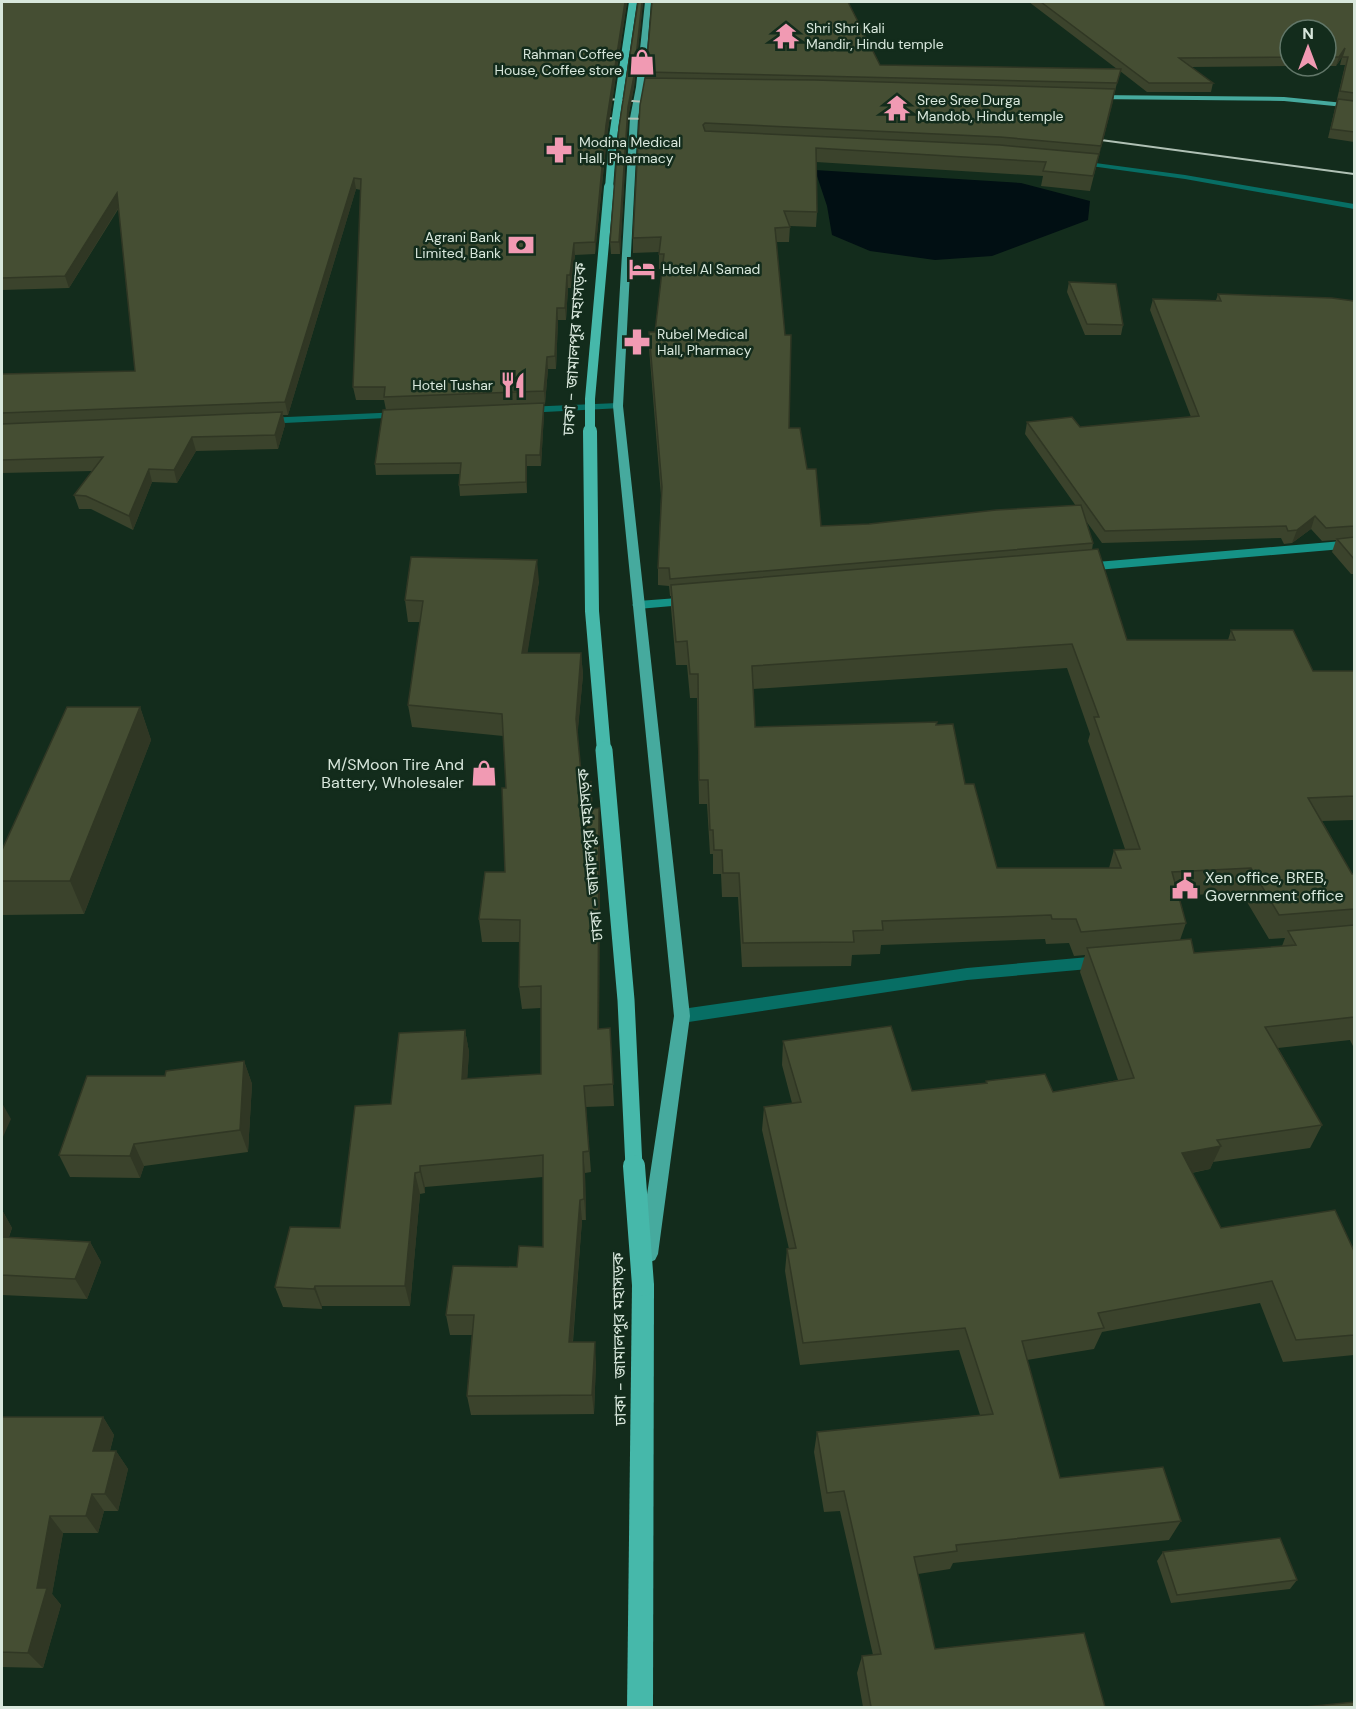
<svg xmlns="http://www.w3.org/2000/svg" width="1356" height="1709" viewBox="0 0 1356 1709" font-family="'DM Sans','Noto Sans Bengali',sans-serif">
<rect width="100%" height="100%" fill="#132c1c"/>
<polygon fill="#010f13" points="815,170 1021,183 1090,201 1088,220 992,256 935,260 870,251 832,235 827,206"/>
<g fill="none" stroke-linecap="round" stroke-linejoin="round">
<g fill="#076e64" fill-rule="evenodd">
<polygon points="1073,160 1185,175 1354,204 1354,209 1185,179 1076,164 1072,162"/>
<polygon points="618,403 623,406 622,408 525,413 520,410 525,407"/>
<polygon points="402,412 406,413 406,417 264,424 259,421 264,418"/>
<polygon points="1100,956 1106,958 1108,962 1106,966 1100,968 967,980 682,1023 676,1021 674,1016 676,1011 682,1009 967,968"/>
</g>
<g fill="#159286" fill-rule="evenodd">
<polygon points="1354,540 1354,548 1085,571 1079,567 1085,563"/>
<polygon points="691,597 697,601 695,604 638,609 632,605 638,601"/>
</g>
<g fill="#46aa9e" fill-rule="evenodd">
<polygon points="645,2 651,2 644,87 638,118 623,406 690,1016 658,1254 655,1260 648,1263 641,1260 638,1254 674,1016 613,406 630,118 636,87"/>
<polygon points="1096,95 1284,97 1354,104 1354,108 1284,101 1093,99"/>
</g>
<polygon fill="#46b8aa" fill-rule="evenodd" points="643,1275 651,1278 654,1285 653,1708 627,1708 632,1285 635,1278"/>
<g stroke="#b0c1b5" stroke-width="2">
<polyline points="595,98 658,103"/>
<polyline points="592,118 655,119"/>
<polyline points="1086,138 1354,174"/>
</g>
<polyline stroke="#46b8aa" stroke-width="8" points="609,188 613,137 633,2"/>
<polyline stroke="#46b8aa" stroke-width="10" points="590,432 590,399 609,187"/>
<polyline stroke="#46b8aa" stroke-width="14" points="590,431 592,611 604,751"/>
<polyline stroke="#46b8aa" stroke-width="17" points="604,750 626,1000 634,1167"/>
<polyline stroke="#46b8aa" stroke-width="22" points="634,1166 643,1285"/>
</g>
<g fill="#3b432c" fill-rule="evenodd">
<polygon points="2,2 627,2 607,136 595,254 575,255 571,288 568,288 566,320 558,320 556,369 548,369 545,404 544,404 544,414 541,466 527,466 527,493 460,496 459,485 460,474 376,475 375,464 386,410 384,400 356,400 353,387 361,190 356,189 288,415 283,415 285,425 278,449 196,451 177,483 152,482 133,530 91,509 79,509 74,495 93,471 2,473 2,374 135,371 119,208 69,288 2,290"/>
<polygon points="638,2 643,2 634,87 628,118 620,254 611,254 610,242"/>
<path d="M651,2H848L880,65L1117,69L1029,2H1354V142L1328,138L1345,65H1340L1342,57L1336,66H1326V30H1290V66L1190,67L1213,83L1211,92H1147L1120,71L1090,191L1041,186L1043,176L816,162L817,212L816,227L790,226L789,242H776L789,428L807,469L821,526L869,524L1076,506L1025,434L1027,422L1080,427L1191,417L1150,310L1153,299L1216,300L1218,294L1354,301V574H1351L1332,552L1336,540L1322,541L1311,529L1292,543L1284,544L1281,538L1102,543L1086,521L1093,543L1092,550L1127,640H1228L1231,630L1313,671H1354V820L1322,821L1352,874H1354V1046H1353L1350,1040L1278,1048L1322,1125L1310,1148L1213,1162L1210,1169L1192,1173L1221,1228L1354,1251V1355L1283,1362L1260,1303L1102,1332L1094,1349L1027,1360L1060,1478L1181,1521L1169,1540L953,1563L950,1569L918,1574L935,1649L1105,1707H863L857,1673L862,1656L873,1655L840,1511L824,1512L814,1452L817,1432L980,1415L959,1350L800,1365L785,1271L787,1249H789L762,1130L764,1107L792,1103L782,1065L783,1041L912,1091L986,1083V1081L1053,1092L1118,1080L1080,972L1085,955L1074,956L1069,943L1046,944L1045,939L881,945L880,954L852,955L851,966L742,967L738,897H722L721,874H713V854H710L707,804H699L697,698H690L687,665H676L671,608V596H670L669,586L658,585V568L661,496L649,348V332H655L662,269H659V252L633,253V238L652,2ZM1067,668L1090,734L1088,741L1125,849L1114,850L1109,868H997L965,784L936,725L755,727L753,689ZM1241,892L1269,939L1285,938L1282,946L1194,953L1180,940L1186,923L1179,896Z"/>
<polygon points="1069,282 1123,325 1121,335 1085,335 1067,292"/>
<polygon points="539,581 527,653 581,653 583,675 577,737 582,783 600,833 599,1029 610,1028 614,1106 586,1107 591,1172 585,1173 586,1220 582,1220 573,1342 596,1362 594,1414 471,1415 467,1396 472,1335 450,1335 446,1315 517,1267 543,1247 543,1177 425,1187 425,1193 420,1194 410,1306 322,1306 322,1309 283,1307 275,1287 340,1228 391,1104 465,1030 469,1052 467,1079 541,1074 541,1008 522,1009 519,987 520,942 482,942 479,919 505,872 506,788 503,736 412,727 408,705 420,622 408,622 405,600"/>
<polygon points="140,707 151,740 84,914 3,915 2,912 2,850"/>
<polygon points="244,1061 252,1084 248,1152 144,1166 140,1178 70,1177 59,1155 165,1076"/>
<polygon points="2,1210 12,1228 9,1237 90,1242 101,1262 87,1299 2,1295"/>
<polygon points="2,1417 103,1417 114,1435 110,1451 116,1451 128,1469 118,1511 104,1511 98,1533 63,1533 52,1594 61,1605 43,1668 2,1667"/>
<polygon points="1163,1552 1297,1580 1290,1589 1171,1603 1157,1561"/>
</g>
<g fill="#303724">
<polygon points="625,2 627,2 607,136 595,254 595,242 606,125"/>
<polygon points="642,2 643,2 634,87 628,118 620,254 619,242 628,107"/>
<polygon points="1345,48 1342,57 1336,66 1339,57"/>
<polygon points="1115,89 1113,102 1098,160 1101,146"/>
<polygon points="354,178 356,189 288,415 285,402"/>
<polygon points="117,193 120,205 69,288 65,276"/>
<polygon points="574,243 575,255 571,288 570,275"/>
<polygon points="567,275 568,288 566,320 565,308"/>
<polygon points="557,308 558,320 556,369 555,356"/>
<polygon points="547,357 548,369 545,404 544,391"/>
<polygon points="544,403 544,414 541,466 540,455"/>
<polygon points="282,412 285,425 278,449 275,435"/>
<polygon points="192,437 196,451 177,483 174,470"/>
<polygon points="526,455 527,466 527,493 526,482"/>
<polygon points="149,469 152,482 133,530 129,516"/>
<polygon points="1315,516 1311,529 1292,543 1297,530"/>
<polygon points="537,560 539,581 524,675 522,653"/>
<polygon points="581,653 583,675 577,741 576,719"/>
<polygon points="140,707 151,740 84,914 70,881"/>
<polygon points="599,811 600,833 599,1051 598,1029"/>
<polygon points="465,1030 469,1052 466,1101 462,1079"/>
<polygon points="244,1061 252,1084 248,1152 240,1130"/>
<polygon points="2,1103 11,1119 2,1139"/>
<polygon points="134,1144 144,1166 140,1178 130,1156"/>
<polygon points="1221,1146 1210,1169 1172,1176 1182,1153"/>
<polygon points="583,1152 585,1173 586,1220 584,1199"/>
<polygon points="420,1166 425,1187 425,1193 420,1172"/>
<polygon points="415,1173 420,1194 410,1306 405,1286"/>
<polygon points="580,1200 582,1220 571,1362 569,1342"/>
<polygon points="2,1210 12,1228 2,1255"/>
<polygon points="90,1242 101,1262 87,1299 75,1279"/>
<polygon points="315,1286 322,1306 322,1309 314,1289"/>
<polygon points="595,1342 596,1362 594,1414 592,1395"/>
<polygon points="103,1417 114,1435 105,1469 93,1451"/>
<polygon points="116,1451 128,1469 118,1511 105,1494"/>
<polygon points="92,1494 104,1511 98,1533 86,1516"/>
<polygon points="50,1516 63,1533 52,1594 61,1605 43,1668 28,1653 37,1588"/>
</g>
<g fill="#454e33" stroke="#303724" stroke-width="1.5" fill-rule="evenodd">
<polygon points="2,2 625,2 606,125 595,242 574,243 570,275 567,275 565,308 557,308 555,356 547,357 544,391 384,397 385,387 353,387 361,179 354,178 285,402 2,413 2,374 135,371 117,193 65,276 2,278"/>
<polygon points="638,2 642,2 634,76 628,107 619,242 610,242 619,127"/>
<polygon points="652,2 848,2 880,65 1121,69 1117,83 646,72"/>
<polygon points="1041,2 1354,2 1354,93 1340,91 1348,57 1342,57 1345,48 1339,57 1326,57 1326,30 1290,30 1290,57 1179,58 1213,83 1149,83"/>
<polygon points="645,78 815,80 1115,89 1101,146 1000,137 705,123 703,125 705,131 1000,145 1099,154 1093,176 1043,171 1046,162 816,148 817,212 784,211 790,227 775,228 785,335 791,335 789,428 800,428 807,469 816,469 821,526 869,524 996,510 1081,505 1093,543 670,579 669,568 658,568 662,487 649,332 655,332 664,254 659,254 661,237 633,238 640,105"/>
<polygon points="1338,99 1354,101 1354,132 1331,129"/>
<polygon points="1069,282 1116,284 1123,325 1087,324"/>
<polygon points="1218,294 1332,298 1354,301 1354,526 1326,528 1315,516 1297,530 1288,531 1286,526 1105,531 1027,422 1072,417 1080,427 1199,416 1153,299 1221,301"/>
<polygon points="544,403 540,455 526,455 526,482 459,485 461,463 375,464 383,410"/>
<polygon points="282,412 275,435 192,437 174,470 149,469 129,516 86,496 74,495 103,457 2,460 2,424"/>
<polygon points="1354,537 1354,559 1337,539"/>
<path d="M1098,549L1127,640H1235L1231,630H1293L1313,671H1354V796L1308,798L1352,874H1354V909L1279,915L1251,868L1172,872L1186,923L1081,932L1076,919H1052L1051,915L882,921L883,930L853,931L854,942L743,943L739,873H723L722,850H714L713,830H710L708,780H699L698,674H690L687,641L676,642L671,585ZM1072,644L1099,717H1094L1140,849L1114,850L1121,868H997L974,784H965L953,724L936,725L937,722L755,727L752,666Z"/>
<polygon points="411,557 537,560 522,653 581,653 576,719 582,783 591,782 592,809 599,808 599,811 598,1029 610,1028 613,1084 584,1086 589,1151 583,1152 584,1199 580,1200 569,1342 595,1342 592,1395 467,1396 474,1315 446,1315 453,1266 517,1267 519,1246 543,1247 543,1155 420,1166 420,1172 415,1173 405,1286 315,1286 314,1289 275,1287 290,1227 340,1228 355,1106 391,1104 399,1033 465,1030 462,1079 541,1074 541,986 519,987 520,920 479,919 485,872 505,872 502,788 506,788 502,714 408,705 423,601 405,600"/>
<polygon points="67,707 140,707 70,881 2,881 2,850"/>
<polygon points="1354,925 1354,1017 1265,1027 1322,1125 1217,1140 1221,1146 1182,1153 1221,1228 1335,1210 1354,1251 1354,1335 1296,1340 1272,1281 1098,1313 1104,1328 1022,1341 1060,1478 1163,1467 1181,1521 956,1545 957,1551 914,1557 935,1649 1084,1633 1105,1707 871,1707 862,1656 881,1654 844,1491 827,1493 817,1432 993,1414 965,1328 803,1343 787,1249 796,1248 764,1107 801,1102 783,1041 891,1026 912,1091 987,1083 986,1081 1045,1074 1053,1092 1134,1078 1087,948 1191,939 1194,953 1296,945 1288,931"/>
<polygon points="244,1061 240,1130 134,1144 130,1156 59,1155 87,1076 165,1076 166,1071"/>
<polygon points="2,1237 90,1242 75,1279 2,1275"/>
<polygon points="2,1417 103,1417 93,1451 116,1451 105,1494 92,1494 86,1516 50,1516 37,1588 47,1588 28,1653 2,1652"/>
<polygon points="1280,1538 1297,1580 1177,1595 1163,1552"/>
<polygon points="1354,1702 1354,1707 1305,1707"/>
</g>
<defs>
<g id="temple-bare" transform="scale(2.07)"><path d="M0-6L5-2H3V0L6.5 2.5H4V6H1.5V3h-3V6H-4V2.5H-6.5L-3 0V-2H-5Z" fill="#f19ab3" stroke="#132c1c" stroke-width="2.5" paint-order="stroke"/></g>
<g id="shop-bare" transform="scale(2.07)"><path d="M-5-2.5h2.3a2.7 3.5 0 0 1 5.4 0H5L5.5 6h-11ZM-1.5-2.5h3a1.5 2.3 0 0 0-3 0Z" fill="#f19ab3" stroke="#132c1c" stroke-width="2.5" paint-order="stroke"/></g>
<g id="pharmacy-bare" transform="scale(2.07)"><path d="M-2-6h4v4h4v4h-4v4h-4v-4h-4v-4h4Z" fill="#f19ab3" stroke="#132c1c" stroke-width="2.5" paint-order="stroke"/></g>
<g id="bank-bare" transform="scale(2.07)"><path d="M-6-4H6V4H-6ZM0-2.3a2.3 2.3 0 1 0 0 4.6a2.3 2.3 0 1 0 0-4.6Z" fill="#f19ab3" stroke="#132c1c" stroke-width="2.5" paint-order="stroke"/></g>
<g id="hotel-bare" transform="scale(2.07)"><path d="M-6-4.5h1.5V1H6V5H4.5V3h-9V5H-6ZM-4 0a1.8 1.8 0 1 1 3.6 0ZM.5 0V-2.5h3Q6-2.5 6 0Z" fill="#f19ab3" stroke="#132c1c" stroke-width="2.5" paint-order="stroke"/></g>
<g id="restaurant-bare" transform="scale(2.07)"><path d="M-5-6h1v4h1v-4h1v4h1v-4h1v5L-1.5 .5V6h-2V.5L-5-1ZM5-6V6H3V1.5H1.5Q1.5-4 5-6Z" fill="#f19ab3" stroke="#132c1c" stroke-width="2.5" paint-order="stroke"/></g>
<g id="civic-bare" transform="scale(2.07)"><path d="M-.6-6.5H3V-4.5H.6V-3L4-1V1h2V6H-6V1h2V-1L-.6-3ZM-1.2 2.5V6h2.4V2.5Z" fill="#f19ab3" stroke="#132c1c" stroke-width="2.5" paint-order="stroke"/></g>
</defs>
<g fill-rule="evenodd">
<use href="#temple-bare" x="786" y="36"/>
<use href="#shop-bare" x="642" y="62"/>
<use href="#temple-bare" x="897" y="108"/>
<use href="#pharmacy-bare" x="559" y="150"/>
<use href="#bank-bare" x="521" y="245"/>
<use href="#hotel-bare" x="642" y="269"/>
<use href="#pharmacy-bare" x="637" y="342"/>
<use href="#restaurant-bare" x="513" y="385"/>
<use href="#shop-bare" x="484" y="773"/>
<use href="#civic-bare" x="1185" y="886"/>
</g>
<g text-anchor="middle" dominant-baseline="central" stroke-width="5" stroke-linejoin="round" paint-order="stroke">
<g font-size="14" fill="#d8e7dc" stroke="#132c1c" text-anchor="start">
<text x="806" y="28">Shri Shri Kali<tspan x="806" dy="16">Mandir, Hindu temple</tspan></text>
<text x="622" y="54" text-anchor="end">Rahman Coffee<tspan x="622" dy="16">House, Coffee store</tspan></text>
<text x="917" y="100">Sree Sree Durga<tspan x="917" dy="16">Mandob, Hindu temple</tspan></text>
<text x="579" y="142">Modina Medical<tspan x="579" dy="16">Hall, Pharmacy</tspan></text>
<text x="501" y="237" text-anchor="end">Agrani Bank<tspan x="501" dy="16">Limited, Bank</tspan></text>
<text x="662" y="269">Hotel Al Samad</text>
<text x="657" y="334">Rubel Medical<tspan x="657" dy="16">Hall, Pharmacy</tspan></text>
<text x="493" y="385" text-anchor="end">Hotel Tushar</text>
</g>
<g font-size="16" fill="#d8e7dc" stroke="#132c1c">
<text transform="translate(574 349) rotate(-86)">ঢাকা - জামালপুর মহাসড়ক</text>
<text transform="translate(590 855) rotate(-95)">ঢাকা - জামালপুর মহাসড়ক</text>
<text transform="translate(619 1339) rotate(-91)">ঢাকা - জামালপুর মহাসড়ক</text>
</g>
<g font-size="16" fill="#d8e7dc" stroke="#132c1c" text-anchor="end">
<text x="464" y="764">M/SMoon Tire And<tspan x="464" dy="18">Battery, Wholesaler</tspan></text>
<text x="1205" y="877" text-anchor="start">Xen office, BREB,<tspan x="1205" dy="18">Government office</tspan></text>
</g>
</g>
<rect width="1356" height="1709" fill="none" stroke="#d8e7dc" stroke-width="6"/>
<g transform="translate(1308 48)"><circle r="28" fill="#132c1c" stroke="#627769" stroke-width="1.5"/>
<path d="M0-4.5L10 22L0 15L-10 22Z" fill="#f19ab3"/>
<text y="-9" font-size="16" font-weight="bold" text-anchor="middle" fill="#d8e7dc">N</text>
</g>
</svg>
